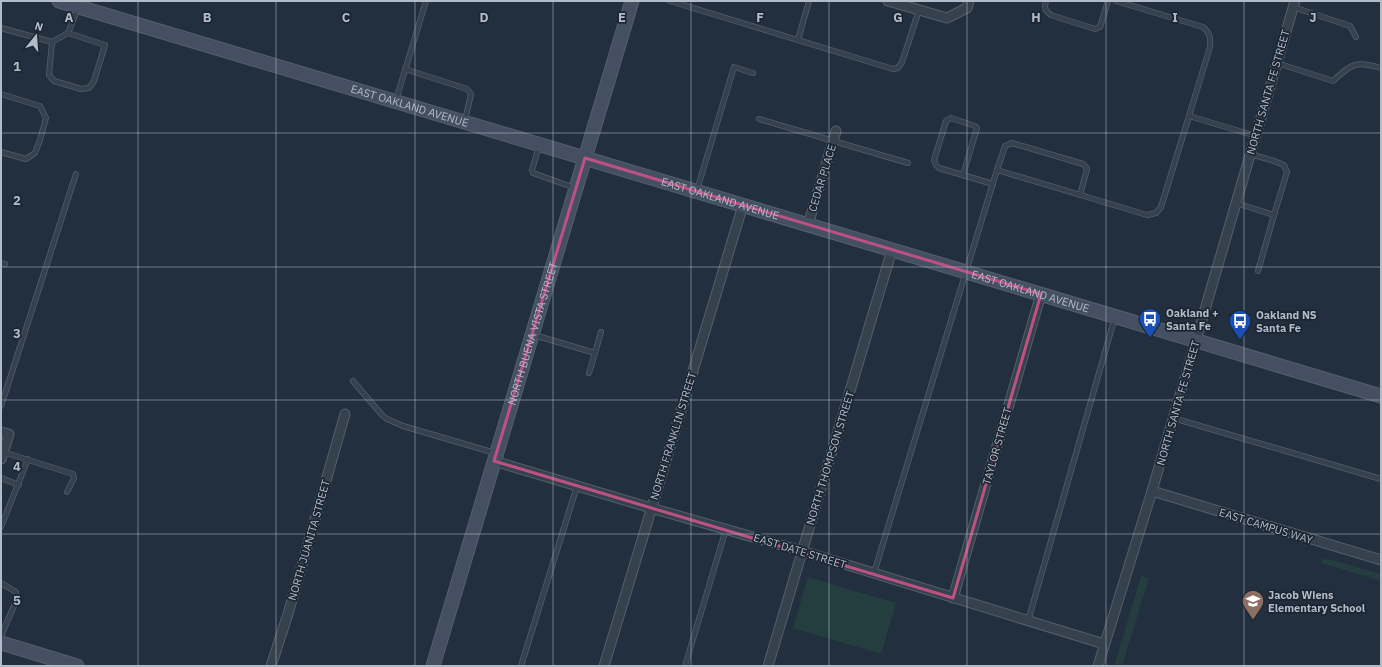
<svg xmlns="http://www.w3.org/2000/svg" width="1382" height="667" viewBox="0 0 1382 667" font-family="'IBM Plex Sans',sans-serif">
<rect width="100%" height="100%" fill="#222f3e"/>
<g fill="#243d3f">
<polygon points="1321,558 1326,560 1329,559 1381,574 1381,581 1325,564 1322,563"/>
<polygon points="1141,576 1142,576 1149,578 1122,666 1114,666"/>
<polygon points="808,577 896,603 881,654 793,628"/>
</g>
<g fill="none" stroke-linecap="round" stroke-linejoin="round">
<g stroke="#545f6c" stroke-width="6">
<g id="lane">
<polyline points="670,1 893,69 898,68 902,62 919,10"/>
<path d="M1046,1C1044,8 1045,11 1051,15L1095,29L1100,27L1108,1"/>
<path d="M1116,1L1203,27C1210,33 1211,38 1210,47L1189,116"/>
<polyline points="1293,7 1350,26 1356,37"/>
<polyline points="1,28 52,42 68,33 78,8"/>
<polyline points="798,40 809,1"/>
<polyline points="52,42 49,75 54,81 81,89 89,88 94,81 105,45 68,33"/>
<path d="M1277,63L1333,81C1352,64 1355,60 1381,68"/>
<polyline points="405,69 467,89 471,94 465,120"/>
<polyline points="1,94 40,106 46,118 40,140 35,153 26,159 1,152"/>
<polyline points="396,100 426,1"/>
<polyline points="759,119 908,163"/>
<polyline points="539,146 532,170 533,173 575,188"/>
<polyline points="997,170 1005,146 1012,143 1083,164 1085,166 1087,169 1080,195"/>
<polyline points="963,175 977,128 975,126 951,118 946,121 934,160 936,165 939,168 993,184"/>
<polyline points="697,190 734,67 753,73"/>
<polyline points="1236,203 1274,215 1287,172 1284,165 1274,161 1250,154"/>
<polyline points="1,263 5,264"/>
<polyline points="1258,271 1274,215"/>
<polyline points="534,335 595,353 601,332"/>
<polyline points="589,373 595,353"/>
<polyline points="353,381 382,415 387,419 403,426 495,453"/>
<polyline points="1,406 76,174"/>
<polyline points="1173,418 1381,479"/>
<polyline points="3,452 73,474 74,478 67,492"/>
<polyline points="1,478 19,485"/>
<polyline points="1,527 28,459"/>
<polyline points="874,573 997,170 1147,215 1156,213 1161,207 1189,116 1256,136"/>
<polyline points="1,583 16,592 17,599 1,636"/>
<polyline points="1028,621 1115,317"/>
<polyline points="521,666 577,486"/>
<polyline points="685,666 726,529"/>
</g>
</g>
<g stroke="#545f6c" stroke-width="11">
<g id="street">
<polyline points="888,1 947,18 967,8 969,1"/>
<polyline points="808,225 836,131"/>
<polyline points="1,432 9,434 1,459"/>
<polyline points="494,461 651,508 802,551 1104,644"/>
<polyline points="1152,491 1381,560"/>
<polyline points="953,598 1041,294"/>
<polyline points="271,666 288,614 345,414"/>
<polyline points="604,666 743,205"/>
<polyline points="768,666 892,250"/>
<polyline points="1098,666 1152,491 1295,1"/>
</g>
</g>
<g stroke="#545f6c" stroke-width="15">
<g id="secondary">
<path id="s1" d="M59,1L1381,396"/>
<polyline points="1,643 77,666"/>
<path id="s2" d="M433,666L632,1"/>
</g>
</g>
<use href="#lane" stroke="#36414e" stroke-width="4.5"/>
<use href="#street" stroke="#36414e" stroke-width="9"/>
<use href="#secondary" stroke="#445061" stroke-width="13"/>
</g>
<path fill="none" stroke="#bc5182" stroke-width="3" stroke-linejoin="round" d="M585,158L1041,294L953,598L494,461Z"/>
<path fill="none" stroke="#b2bcc9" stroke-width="1" stroke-opacity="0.55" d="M138,1V666M276,1V666M415,1V666M553,1V666M691,1V666M829,1V666M967,1V666M1106,1V666M1244,1V666M1,133H1381M1,267H1381M1,400H1381M1,534H1381"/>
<defs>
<g id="bus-pin" transform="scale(1.15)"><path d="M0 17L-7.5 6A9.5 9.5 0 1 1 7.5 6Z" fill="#1a4fb4" stroke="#1c2633"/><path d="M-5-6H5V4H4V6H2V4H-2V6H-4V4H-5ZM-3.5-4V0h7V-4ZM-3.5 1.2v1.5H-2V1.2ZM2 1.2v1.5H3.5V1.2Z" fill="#fff"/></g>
<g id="school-pin" transform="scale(1.15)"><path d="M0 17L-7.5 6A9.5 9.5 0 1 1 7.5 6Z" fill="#8d6e63" stroke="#1c2633"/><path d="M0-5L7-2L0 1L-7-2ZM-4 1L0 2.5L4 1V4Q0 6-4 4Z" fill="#fff"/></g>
</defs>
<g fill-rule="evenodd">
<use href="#bus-pin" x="1150" y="319"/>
<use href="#bus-pin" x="1240" y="321"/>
<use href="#school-pin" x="1253" y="601"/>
</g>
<g text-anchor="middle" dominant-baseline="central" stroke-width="3.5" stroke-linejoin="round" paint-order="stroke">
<g font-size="11" fill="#b2bcc9" stroke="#1c2633">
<text transform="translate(1268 92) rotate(-74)">NORTH SANTA FE STREET</text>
<text stroke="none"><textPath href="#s1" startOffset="366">EAST OAKLAND AVENUE</textPath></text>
<text transform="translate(822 178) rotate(-73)">CEDAR PLACE</text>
<text stroke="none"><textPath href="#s1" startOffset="690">EAST OAKLAND AVENUE</textPath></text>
<text stroke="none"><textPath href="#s1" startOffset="1014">EAST OAKLAND AVENUE</textPath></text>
<text stroke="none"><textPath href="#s2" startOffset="347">NORTH BUENA VISTA STREET</textPath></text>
<text transform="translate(1178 403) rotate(-74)">NORTH SANTA FE STREET</text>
<text transform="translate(673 436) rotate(-73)">NORTH FRANKLIN STREET</text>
<text transform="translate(997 446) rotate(-74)">TAYLOR STREET</text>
<text transform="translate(830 458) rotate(-73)">NORTH THOMPSON STREET</text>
<text transform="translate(1266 526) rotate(17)">EAST CAMPUS WAY</text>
<text transform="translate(309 540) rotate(-74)">NORTH JUANITA STREET</text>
<text transform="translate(800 551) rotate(17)">EAST DATE STREET</text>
</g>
<g font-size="11" font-weight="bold" fill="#b2bcc9" stroke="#1c2633" text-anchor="start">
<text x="1166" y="313">Oakland +<tspan x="1166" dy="13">Santa Fe</tspan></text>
<text x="1256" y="315">Oakland NS<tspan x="1256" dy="13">Santa Fe</tspan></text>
<text x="1268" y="595">Jacob Wiens<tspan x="1268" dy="13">Elementary School</tspan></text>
</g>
</g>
<g font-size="13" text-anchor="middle" font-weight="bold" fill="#b2bcc9" stroke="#1c2633" stroke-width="3.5" stroke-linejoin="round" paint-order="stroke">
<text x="69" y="22">A</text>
<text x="207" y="22">B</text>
<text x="346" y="22">C</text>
<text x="484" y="22">D</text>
<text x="622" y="22">E</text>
<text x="760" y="22">F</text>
<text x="898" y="22">G</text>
<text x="1036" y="22">H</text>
<text x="1175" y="22">I</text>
<text x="1313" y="22">J</text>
<text x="17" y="71">1</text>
<text x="17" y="205">2</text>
<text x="17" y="338">3</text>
<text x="17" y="471">4</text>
<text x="17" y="605">5</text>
</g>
<rect width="1382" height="667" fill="none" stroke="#b2bcc9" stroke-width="4"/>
<g transform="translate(36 36) rotate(17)" stroke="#1c2633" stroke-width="3" paint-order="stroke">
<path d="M0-3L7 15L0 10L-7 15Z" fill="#b2bcc9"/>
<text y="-6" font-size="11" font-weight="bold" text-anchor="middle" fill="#b2bcc9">N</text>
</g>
</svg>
